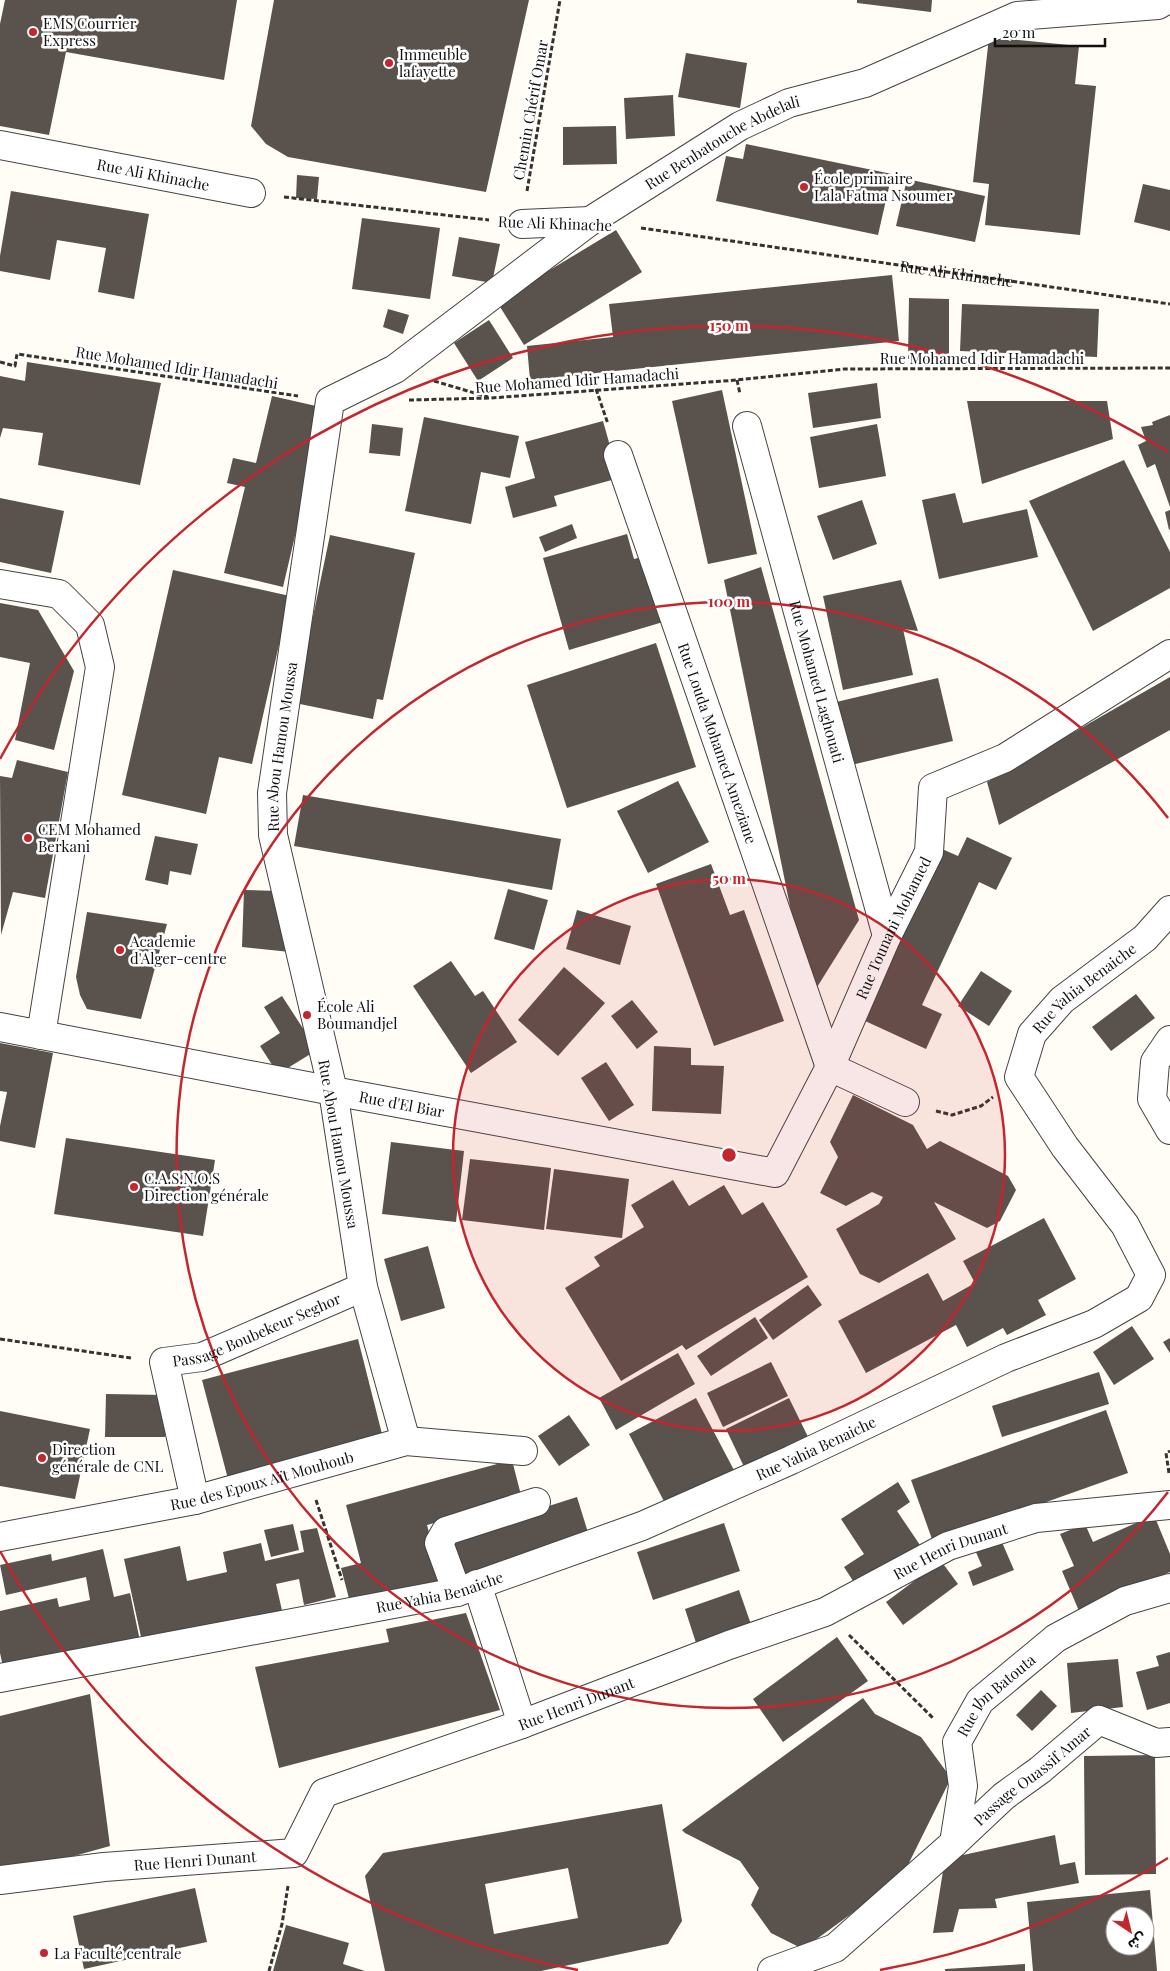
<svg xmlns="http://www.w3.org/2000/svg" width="1170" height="1971" viewBox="0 0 1170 1971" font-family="'Playfair Display','Noto Sans Arabic',serif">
<rect width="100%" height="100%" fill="#fffdf5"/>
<g fill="#5a524d" fill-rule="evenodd">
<polygon points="5,0 237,0 224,80 66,52 49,135 0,126 0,24"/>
<polygon points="274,0 529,0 486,192 288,157 266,144 251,126"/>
<polygon points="857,0 932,0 931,12 857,3"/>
<polygon points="989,37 1079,46 1075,84 1096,86 1080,235 985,225 989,184 973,182"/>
<polygon points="686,53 747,63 740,108 678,97"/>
<polygon points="673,95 675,136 626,139 624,98"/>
<polygon points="616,126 617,164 563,165 563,127"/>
<polygon points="746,144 892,174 878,235 716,201 726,156 743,159"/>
<polygon points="297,175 319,177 317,199 296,198"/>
<polygon points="907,179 985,196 975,242 896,226"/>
<polygon points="1143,184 1170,190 1170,231 1134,222"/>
<polygon points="11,191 149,214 134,299 98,292 106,248 57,240 50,280 0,271 0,256"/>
<polygon points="362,218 440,228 430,299 352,289"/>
<polygon points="616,230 642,272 524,345 497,302"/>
<polygon points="459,237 500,244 492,283 452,276"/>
<polygon points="892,275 899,341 530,380 527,346 613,337 609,304"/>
<polygon points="909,298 949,299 949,359 908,359"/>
<polygon points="962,304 1099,309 1097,357 960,351"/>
<polygon points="388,309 409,315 403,334 383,327"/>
<polygon points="489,320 513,358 478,381 454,343"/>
<polygon points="27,362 161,383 140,485 38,465 43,433 3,428 0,438 0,376 25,381"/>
<polygon points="877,383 881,418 813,428 808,393"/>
<polygon points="722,390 757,554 708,564 672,401"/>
<polygon points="272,396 325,408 283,587 224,573 245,487 227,483 233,458 256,463"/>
<polygon points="967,401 1107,401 1113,439 982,484"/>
<polygon points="1170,415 1170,507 1155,464 1147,468 1138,445 1146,441 1141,427 1153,425 1152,422"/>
<polygon points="424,417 519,436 510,478 481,472 471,524 405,511"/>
<polygon points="603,421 619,478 554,496 557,506 513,518 505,487 535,478 525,442"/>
<polygon points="372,424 403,428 400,456 369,453"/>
<polygon points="877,424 886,476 819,488 810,437"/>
<polygon points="1124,460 1170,552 1170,588 1093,631 1029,501"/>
<polygon points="955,493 963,523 1027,509 1038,557 939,579 922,500"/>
<polygon points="0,498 64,511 51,573 0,562"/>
<polygon points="862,500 877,544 833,560 817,516"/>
<polygon points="1170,510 1170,529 1169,530 1165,512"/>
<polygon points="572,524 577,538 545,552 539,537"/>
<polygon points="627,534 634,559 645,556 663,622 569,650 543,558"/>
<polygon points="330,535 415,553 383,700 377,699 373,719 295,703"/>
<polygon points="761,567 859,920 809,1000 724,580"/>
<polygon points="173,570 290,596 252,764 219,757 206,814 122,795"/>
<polygon points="901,580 918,631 903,629 913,675 843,690 823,596"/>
<polygon points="0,603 38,610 74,671 54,750 15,740 30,663 0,657"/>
<polygon points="656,643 696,767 567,808 527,685"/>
<polygon points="1170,677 1170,730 999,825 987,782"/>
<polygon points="938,678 953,741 847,766 832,703"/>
<polygon points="17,760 68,772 45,898 13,892 1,935 0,776 12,778"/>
<polygon points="678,781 709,842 648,873 617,811"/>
<polygon points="303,795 561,839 552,890 294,846"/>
<polygon points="155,836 198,844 191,875 170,871 168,885 145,880"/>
<polygon points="967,837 1012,858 996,890 979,882 922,1005 942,1014 926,1049 863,1020 942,849 958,856"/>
<polygon points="711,864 730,915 744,910 784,1021 714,1046 656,884"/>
<polygon points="508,889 548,900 534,950 494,939"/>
<polygon points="244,890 279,891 290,952 242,947"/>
<polygon points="577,910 631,926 620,965 566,949"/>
<polygon points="87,912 167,924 141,1019 87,1009 80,995 76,977"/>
<polygon points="451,961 475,996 483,991 517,1042 471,1073 413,986"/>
<polygon points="564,967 605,1003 558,1056 518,1020"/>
<polygon points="981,971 1012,991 989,1026 958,1006"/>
<polygon points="1136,994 1155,1018 1111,1051 1092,1027"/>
<polygon points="282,996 317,1050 278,1074 260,1046 280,1033 264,1007"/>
<polygon points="632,1000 658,1032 637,1049 611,1016"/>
<polygon points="0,1043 53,1053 35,1148 0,1141 0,1126 7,1092 0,1091"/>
<polygon points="654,1046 691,1048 691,1065 724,1066 721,1114 652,1111"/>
<polygon points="606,1062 634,1105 609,1121 581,1078"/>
<polygon points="853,1095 913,1125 927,1149 940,1141 1008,1176 1016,1190 1000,1221 987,1228 934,1202 956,1239 879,1283 860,1274 836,1229 879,1204 883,1197 872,1192 846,1206 820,1193 838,1157 830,1142"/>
<polygon points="66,1138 215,1160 203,1236 54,1214"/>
<polygon points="391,1142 464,1151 456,1222 382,1214"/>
<polygon points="470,1159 551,1168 544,1230 462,1220"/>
<polygon points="554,1169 629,1179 622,1238 546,1229"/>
<polygon points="673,1180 689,1206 724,1185 742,1215 763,1202 808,1277 686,1350 682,1345 621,1381 565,1288 600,1266 594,1257 644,1227 631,1205"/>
<polygon points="1044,1218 1076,1279 1038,1300 1046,1315 1007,1335 1003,1328 967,1347 956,1325 866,1373 838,1321 928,1273 943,1301 975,1283 963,1261"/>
<polygon points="428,1246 445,1308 401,1321 384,1259"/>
<polygon points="808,1285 822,1305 773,1340 759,1320"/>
<polygon points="755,1317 768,1338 711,1376 697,1356"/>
<polygon points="1132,1326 1154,1359 1114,1385 1093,1352"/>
<polygon points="1170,1338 1170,1353 1163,1342"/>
<polygon points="358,1339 383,1438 228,1479 202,1380"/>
<polygon points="678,1353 695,1384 616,1430 599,1398"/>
<polygon points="771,1362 788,1396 723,1427 707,1393"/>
<polygon points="1099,1372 1109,1404 1002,1437 992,1406"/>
<polygon points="106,1394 165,1395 165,1437 105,1437"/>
<polygon points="696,1398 735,1472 667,1507 629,1434"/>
<polygon points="789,1398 811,1443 747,1473 726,1429"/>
<polygon points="1106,1410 1128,1473 933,1542 911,1480"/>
<polygon points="0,1411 90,1429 75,1499 0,1486"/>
<polygon points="569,1415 590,1445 559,1466 538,1436"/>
<polygon points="512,1460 522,1499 427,1525 442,1581 351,1606 341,1568 361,1563 346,1505"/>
<polygon points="898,1482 910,1502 897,1511 922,1548 859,1590 844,1567 864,1554 841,1519"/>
<polygon points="577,1497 590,1539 466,1579 452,1537"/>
<polygon points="1154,1515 1170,1554 1170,1572 1079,1611 1062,1571 1074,1566 1060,1534 1085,1524 1093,1542"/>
<polygon points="724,1523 740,1571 653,1600 637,1552"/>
<polygon points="293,1524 299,1550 271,1557 264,1530"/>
<polygon points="317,1528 336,1597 304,1605 299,1579 276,1584 283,1615 143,1646 124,1559 180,1546 187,1581 227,1572 223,1552 261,1543 265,1561 304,1552 300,1531"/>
<polygon points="1001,1540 1014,1570 973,1586 968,1572 982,1566 975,1550"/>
<polygon points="103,1549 114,1597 130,1593 140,1641 4,1671 0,1653 0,1611 57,1598 59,1607 90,1600 86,1577 6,1595 0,1565 51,1554 52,1561"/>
<polygon points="941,1561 958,1584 903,1625 886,1602"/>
<polygon points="739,1590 753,1630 698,1649 685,1609"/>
<polygon points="466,1613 500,1710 279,1768 255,1667 389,1642 386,1629"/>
<polygon points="837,1637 868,1681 783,1742 753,1699"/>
<polygon points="1170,1652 1170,1703 1147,1710 1136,1672 1159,1666 1156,1656"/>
<polygon points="1118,1659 1123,1707 1071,1713 1067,1663"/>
<polygon points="1041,1690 1057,1706 1032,1731 1016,1715"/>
<polygon points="90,1694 110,1846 31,1868 0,1870 0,1716"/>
<polygon points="863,1698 875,1714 921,1737 951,1778 898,1885 877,1895 803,1949 771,1933 751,1905 759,1888 740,1861 685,1833 682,1830"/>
<polygon points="1155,1755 1156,1874 1085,1875 1084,1756"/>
<path d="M662,1804L682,1921L668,1944L541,1971H385L365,1876L383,1853ZM568,1868L578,1918L494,1934L485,1884Z"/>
<polygon points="1055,1835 1060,1865 1075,1862 1079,1883 995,1899 997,1908 959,1909 953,1932 933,1933 945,1859"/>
<polygon points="195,1888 207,1942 84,1969 73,1916"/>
<path d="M1150,1890L1157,1971H1033L1027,1902ZM1115,1916H1145V1946H1115Z"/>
<polygon points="286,1925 349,1943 343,1964 365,1971 273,1971"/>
<polygon points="1025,1964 1025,1971 945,1971 945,1969"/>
</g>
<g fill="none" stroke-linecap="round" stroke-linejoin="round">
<g stroke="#444" stroke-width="30">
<g id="street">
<path id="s2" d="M0,145L251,193"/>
<polyline points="522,224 590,221"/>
<path id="s3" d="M747,426L887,936"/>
<path id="s4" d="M618,455L830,1067L905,1102"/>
<polyline points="0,584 59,594 90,625 100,667 41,1035"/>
<path id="s5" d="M0,1027L333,1091L775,1173L830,1067L887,936L929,852L933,788L1005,758L1170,654"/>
<polyline points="1170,1040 1155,1062 1152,1099 1170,1130"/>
<path id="s6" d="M406,1441L363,1287L333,1091L273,835L272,793L330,401L395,369L590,221L740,126L789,103L865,83L1017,16L1158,5L1166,0"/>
<path id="s7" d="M195,1500L164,1362L202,1357L363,1287"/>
<path id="s8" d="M0,1537L195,1500L406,1441L523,1451"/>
<polyline points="477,1584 522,1724"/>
<polyline points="457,1592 439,1543 446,1531 536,1502"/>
<path id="s9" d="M0,1678L457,1592L642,1526L791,1460L1006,1358L1094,1324L1139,1298L1151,1275L1125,1225L1065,1147L1019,1077L1032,1034L1062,1000L1145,938L1170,910"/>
<path id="s10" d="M954,1843L963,1786L957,1742L980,1701L1056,1638L1125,1601L1170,1588"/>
<path id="s11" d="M0,1880L104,1867L294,1853L324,1793L522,1724L729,1645L825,1612L948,1546L1036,1518L1170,1505"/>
<path id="s12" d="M772,1971L835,1948L954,1843L1004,1796L1040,1770L1099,1720L1156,1743L1170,1742"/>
</g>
</g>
<g stroke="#333" stroke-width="3" stroke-dasharray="5 2.5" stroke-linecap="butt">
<polyline points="527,191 560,0"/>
<polyline points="284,197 489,220"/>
<path id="s1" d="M641,228L1170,304"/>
<polyline points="0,362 15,366 17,354 298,396"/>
<polyline points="737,380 740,394"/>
<polyline points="434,381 488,397"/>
<polyline points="596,389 608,424"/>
<polyline points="409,400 491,398 737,380 844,369 1170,368"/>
<polyline points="936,1111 952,1115 981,1106 993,1097"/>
<polyline points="0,1339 131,1358"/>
<polyline points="1169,1473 1166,1453 1170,1451"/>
<polyline points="316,1500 342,1580"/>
<polyline points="849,1635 934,1719"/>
<polyline points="269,1971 282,1924 288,1886"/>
</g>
<use href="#street" stroke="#fff" stroke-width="28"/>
</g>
<circle cx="729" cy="1155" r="276" fill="#c4262e" fill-opacity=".12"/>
<g fill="none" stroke="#c4262e" stroke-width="2.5">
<circle cx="729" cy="1155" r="276"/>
<path d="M1168 1492A553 553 0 1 1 1168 818"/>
<path d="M1168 1858A829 829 0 0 1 880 1970M578 1970A829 829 0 0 1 0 1551M0 759A829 829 0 0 1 1168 452"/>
</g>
<g fill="#c4262e" stroke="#fff" stroke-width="2">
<circle cx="33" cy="32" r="5"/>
<circle cx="389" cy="63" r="5"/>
<circle cx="804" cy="187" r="5"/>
<circle cx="28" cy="838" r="5"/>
<circle cx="120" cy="950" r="5"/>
<circle cx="307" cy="1015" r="5"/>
<circle cx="134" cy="1187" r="5"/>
<circle cx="42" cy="1458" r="5"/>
<circle cx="44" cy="1953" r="5"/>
</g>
<g text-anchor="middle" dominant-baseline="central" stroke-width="5" stroke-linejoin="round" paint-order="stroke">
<g font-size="15" fill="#111" stroke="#fff" text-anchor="start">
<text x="43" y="23">EMS Courrier<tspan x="43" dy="17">Express</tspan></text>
<text x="399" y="54">Immeuble<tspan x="399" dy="17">lafayette</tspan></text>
<text x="814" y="178">École primaire<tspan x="814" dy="17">Lala Fatma Nsoumer</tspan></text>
<text x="38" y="829">CEM Mohamed<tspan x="38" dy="17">Berkani</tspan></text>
<text x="130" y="941">Academie<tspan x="130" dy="17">d'Alger-centre</tspan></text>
<text x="317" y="1006">École Ali<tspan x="317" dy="17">Boumandjel</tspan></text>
<text x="144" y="1178">C.A.S.N.O.S<tspan x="144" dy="17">Direction générale</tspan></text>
<text x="52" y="1449">Direction<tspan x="52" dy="17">générale de CNL</tspan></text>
<text x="54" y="1953">La Faculté centrale</text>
</g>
<g font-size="15" fill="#111" stroke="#fff">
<text transform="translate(530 110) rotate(-80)">Chemin Chérif Omar</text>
<text stroke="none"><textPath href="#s6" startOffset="1531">Rue Benbatouche Abdelali</textPath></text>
<text stroke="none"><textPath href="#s2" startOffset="156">Rue Ali Khinache</textPath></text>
<text transform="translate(555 223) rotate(2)">Rue Ali Khinache</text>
<text stroke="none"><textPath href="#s1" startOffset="319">Rue Ali Khinache</textPath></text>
<text x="982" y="358">Rue Mohamed Idir Hamadachi</text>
<text transform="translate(177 367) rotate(9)">Rue Mohamed Idir Hamadachi</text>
<text transform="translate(577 380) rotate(-4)">Rue Mohamed Idir Hamadachi</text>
<text stroke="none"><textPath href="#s3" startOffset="265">Rue Mohamed Laghouati</textPath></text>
<text stroke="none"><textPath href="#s4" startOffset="305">Rue Louda Mohamed Ameziane</textPath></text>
<text stroke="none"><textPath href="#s6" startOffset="710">Rue Abou Hamou Moussa</textPath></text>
<text stroke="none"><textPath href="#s5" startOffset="1061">Rue Tounani Mohamed</textPath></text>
<text stroke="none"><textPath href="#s9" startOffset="1588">Rue Yahia Benaiche</textPath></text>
<text stroke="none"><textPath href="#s5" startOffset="409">Rue d'El Biar</textPath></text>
<text transform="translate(339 1144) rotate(80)">Rue Abou Hamou Moussa</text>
<text stroke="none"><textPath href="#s7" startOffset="240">Passage Boubekeur Seghor</textPath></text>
<text stroke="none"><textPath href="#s9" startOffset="852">Rue Yahia Benaiche</textPath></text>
<text stroke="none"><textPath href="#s8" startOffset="268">Rue des Epoux Aït Mouhoub</textPath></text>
<text stroke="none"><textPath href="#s11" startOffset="1035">Rue Henri Dunant</textPath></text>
<text stroke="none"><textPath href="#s9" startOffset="448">Rue Yahia Benaiche</textPath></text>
<text stroke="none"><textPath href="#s10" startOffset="164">Rue Ibn Batouta</textPath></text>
<text stroke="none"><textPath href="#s11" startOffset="630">Rue Henri Dunant</textPath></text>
<text stroke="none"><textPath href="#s12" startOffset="329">Passage Ouassif Amar</textPath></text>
<text stroke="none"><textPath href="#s11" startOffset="196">Rue Henri Dunant</textPath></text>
</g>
</g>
<circle cx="729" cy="1155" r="8" fill="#c4262e" stroke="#fff" stroke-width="2.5"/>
<g font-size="15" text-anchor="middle" font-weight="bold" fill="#c4262e" stroke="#fff" stroke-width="5" stroke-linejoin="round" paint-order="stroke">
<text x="729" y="331">150 m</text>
<text x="729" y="607">100 m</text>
<text x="729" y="884">50 m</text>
</g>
<g transform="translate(1130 1931) rotate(145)"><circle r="24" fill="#ffffff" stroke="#a0a0a0"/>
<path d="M0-4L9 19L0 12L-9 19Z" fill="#c4262e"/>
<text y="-8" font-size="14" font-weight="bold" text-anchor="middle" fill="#111111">ش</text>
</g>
<path d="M995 38v8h110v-8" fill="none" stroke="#111111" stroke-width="2.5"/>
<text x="1002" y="38" font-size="15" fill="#111111" stroke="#ffffff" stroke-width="4" paint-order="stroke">20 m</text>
</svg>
